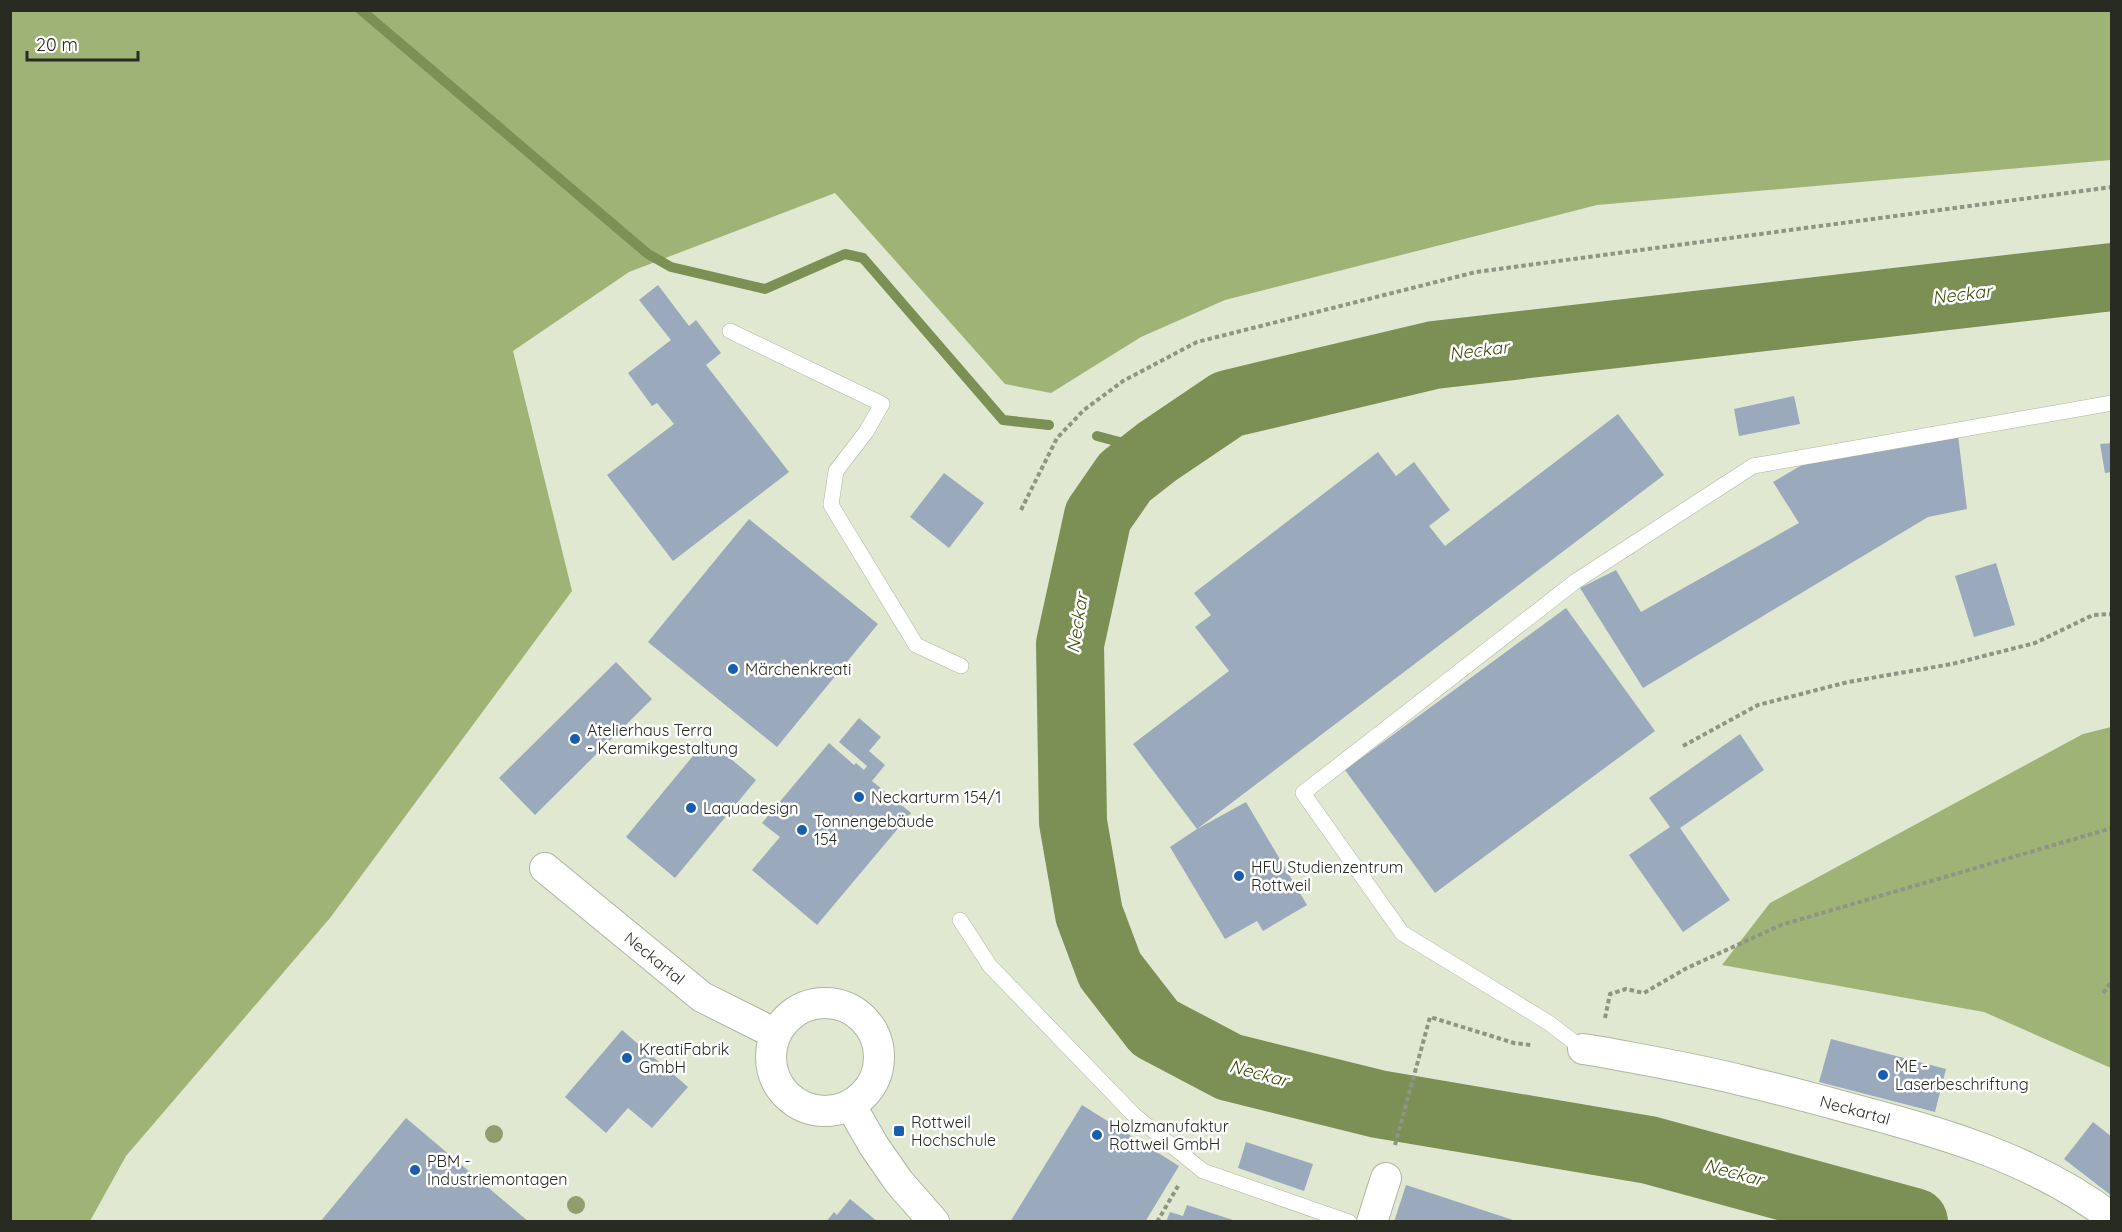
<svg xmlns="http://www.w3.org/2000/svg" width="2122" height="1232" viewBox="0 0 2122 1232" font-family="Quicksand,sans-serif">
<rect width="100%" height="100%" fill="#e0e8d1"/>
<g fill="#9fb377">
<polygon points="10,11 2111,11 2111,160 1597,205 1225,300 1141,337 1051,393 1005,384 835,193 629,272 513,351 572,591 330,918 126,1156 90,1221 11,1221"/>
<polygon points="2111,727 2111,1068 1984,1012 1722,965 1770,903 2083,734"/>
</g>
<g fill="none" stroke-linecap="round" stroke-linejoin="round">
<g stroke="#7c8f54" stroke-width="10">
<polyline points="361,10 648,254 671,267 765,289 845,254 863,258 1003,420 1049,425"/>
<polyline points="1097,436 1157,452"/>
</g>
<polyline stroke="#7c8f54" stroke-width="68" points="1914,1222 1649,1150 1378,1104 1229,1067 1155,1028 1110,970 1089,914 1073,822 1070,644 1098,516 1125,477 1157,452 1228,404 1434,355 2112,277"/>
</g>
<g fill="#9ba9bc">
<polygon points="658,285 689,326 696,320 721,353 706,365 789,472 673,561 607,475 674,424 657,403 652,406 628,373 671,340 639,300"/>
<polygon points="1794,396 1800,424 1739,436 1734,409"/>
<polygon points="1618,414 1664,475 1197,829 1246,802 1307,905 1263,931 1257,921 1225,939 1170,847 1197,829 1133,744 1229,671 1195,627 1211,615 1194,593 1378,452 1396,476 1414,462 1450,510 1429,526 1445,546"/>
<polygon points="1958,435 1967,509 1928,517 1643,688 1580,588 1616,570 1641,612 1799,523 1773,482 1807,462"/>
<polygon points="2112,443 2112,472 2105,473 2100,444"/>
<polygon points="944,473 984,503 949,548 910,517"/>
<polygon points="749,519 878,624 777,747 648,642"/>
<polygon points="1996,563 2015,625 1974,637 1955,576"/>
<polygon points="1566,608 1655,731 1435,893 1345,770"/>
<polygon points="616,662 652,699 535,815 499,778"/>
<polygon points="859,718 881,737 869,751 885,765 872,781 911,813 817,925 752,870 780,837 762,823 829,743 854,765 856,763 864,770 867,766 839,742"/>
<polygon points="1740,734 1764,770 1680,828 1730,900 1683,932 1629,855 1670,827 1649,798"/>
<polygon points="707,739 756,780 675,878 626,837"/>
<polygon points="622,1030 688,1087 652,1128 628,1108 606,1133 565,1097"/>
<polygon points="1831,1039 1946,1069 1935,1112 1819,1082"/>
<polygon points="1082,1105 1179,1166 1145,1222 1010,1222"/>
<polygon points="406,1118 529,1222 320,1222"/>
<polygon points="2093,1122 2112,1137 2112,1196 2064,1159"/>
<polygon points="1246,1142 1313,1164 1304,1191 1238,1168"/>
<polygon points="1406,1185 1516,1221 1516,1222 1394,1222"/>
<polygon points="850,1199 878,1222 826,1222 834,1212 837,1215"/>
<polygon points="1187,1205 1236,1221 1236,1222 1166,1222 1170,1212 1183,1216"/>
</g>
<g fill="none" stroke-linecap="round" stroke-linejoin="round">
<g stroke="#aeb6a0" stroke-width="16">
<g id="service">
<polyline points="730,331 882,404 866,432 836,471 831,505 916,645 961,666"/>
<polyline points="960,920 990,966 1134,1115 1203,1171 1349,1222"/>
<polyline points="1583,1049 1549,1023 1402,933 1303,793 1576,581 1753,466 2112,403"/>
</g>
</g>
<g stroke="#aeb6a0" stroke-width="32">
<g id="minor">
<path id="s1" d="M545,868L702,997L776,1034"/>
<circle cx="825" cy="1057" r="54"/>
<path id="s2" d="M1583,1049L1602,1052C1649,1061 1697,1069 1744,1081C1778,1089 1812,1098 1845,1107C1939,1132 2034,1158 2112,1218"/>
<polyline points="851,1106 874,1146 899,1182 934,1222"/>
<polyline points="1372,1222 1386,1178"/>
</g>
</g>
<g stroke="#8f9584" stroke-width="4" stroke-dasharray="4.5 3" stroke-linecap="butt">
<polyline points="1021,510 1057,438 1084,410 1123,381 1197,342 1476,272 2112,187"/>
<polyline points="1683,746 1758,705 1848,682 1952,664 2035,643 2093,615 2112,614"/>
<polyline points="2103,993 2112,981"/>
<polyline points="1605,1018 1610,994 1626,989 1644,993 1685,969 1781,925 2112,828"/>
<polyline points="1395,1145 1430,1017 1514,1043 1531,1045"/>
<polyline points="1157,1222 1178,1186"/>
</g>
<use href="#service" stroke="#fff" stroke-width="15"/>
<use href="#minor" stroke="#fff" stroke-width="30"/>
</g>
<g fill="#8f9d6f">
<circle cx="494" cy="1134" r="9"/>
<circle cx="576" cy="1205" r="9"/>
</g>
<g fill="#195eae" stroke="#fff" stroke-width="2">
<circle cx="733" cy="669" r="6"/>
<circle cx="575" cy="739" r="6"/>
<circle cx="859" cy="797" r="6"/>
<circle cx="691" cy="808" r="6"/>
<circle cx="802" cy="830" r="6"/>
<circle cx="1239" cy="876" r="6"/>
<circle cx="627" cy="1058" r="6"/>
<circle cx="1883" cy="1075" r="6"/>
<rect x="893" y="1125" width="12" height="12" rx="3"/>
<circle cx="1097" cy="1135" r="6"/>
<circle cx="415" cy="1170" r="6"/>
</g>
<g text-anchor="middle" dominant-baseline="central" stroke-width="5" stroke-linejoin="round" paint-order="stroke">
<g font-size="16" fill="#282b22" stroke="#fff" text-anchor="start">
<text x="745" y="669">Märchenkreati</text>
<text x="587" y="730">Atelierhaus Terra<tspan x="587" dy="18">- Keramikgestaltung</tspan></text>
<text x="871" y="797">Neckarturm 154/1</text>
<text x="703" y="808">Laquadesign</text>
<text x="814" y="821">Tonnengebäude<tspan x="814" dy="18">154</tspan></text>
<text x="1251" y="867">HFU Studienzentrum<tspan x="1251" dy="18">Rottweil</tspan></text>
<text x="639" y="1049">KreatiFabrik<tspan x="639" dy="18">GmbH</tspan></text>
<text x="1895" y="1066">ME -<tspan x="1895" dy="18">Laserbeschriftung</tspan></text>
<text x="911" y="1122">Rottweil<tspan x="911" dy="18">Hochschule</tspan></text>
<text x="1109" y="1126">Holzmanufaktur<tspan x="1109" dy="18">Rottweil GmbH</tspan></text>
<text x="427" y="1161">PBM -<tspan x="427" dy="18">Industriemontagen</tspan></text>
</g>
<g font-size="16" fill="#282b22" stroke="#fff">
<text stroke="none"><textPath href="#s1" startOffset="142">Neckartal</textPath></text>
<text stroke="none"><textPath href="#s2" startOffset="279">Neckartal</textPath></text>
</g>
<g font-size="18" font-style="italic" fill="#3c4d07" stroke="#fff">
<text transform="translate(1962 294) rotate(-7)">Neckar</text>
<text transform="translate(1479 350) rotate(-7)">Neckar</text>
<text transform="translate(1077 623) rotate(-81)">Neckar</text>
<text transform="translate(1259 1073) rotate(15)">Neckar</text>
<text transform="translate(1734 1172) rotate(15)">Neckar</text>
</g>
</g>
<rect width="2122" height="1232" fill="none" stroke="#282b22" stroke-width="24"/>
<path d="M27 51v9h111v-9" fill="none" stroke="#282b22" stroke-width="3"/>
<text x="36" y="51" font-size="18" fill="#282b22" stroke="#ffffff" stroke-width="4.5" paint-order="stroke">20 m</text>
</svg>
